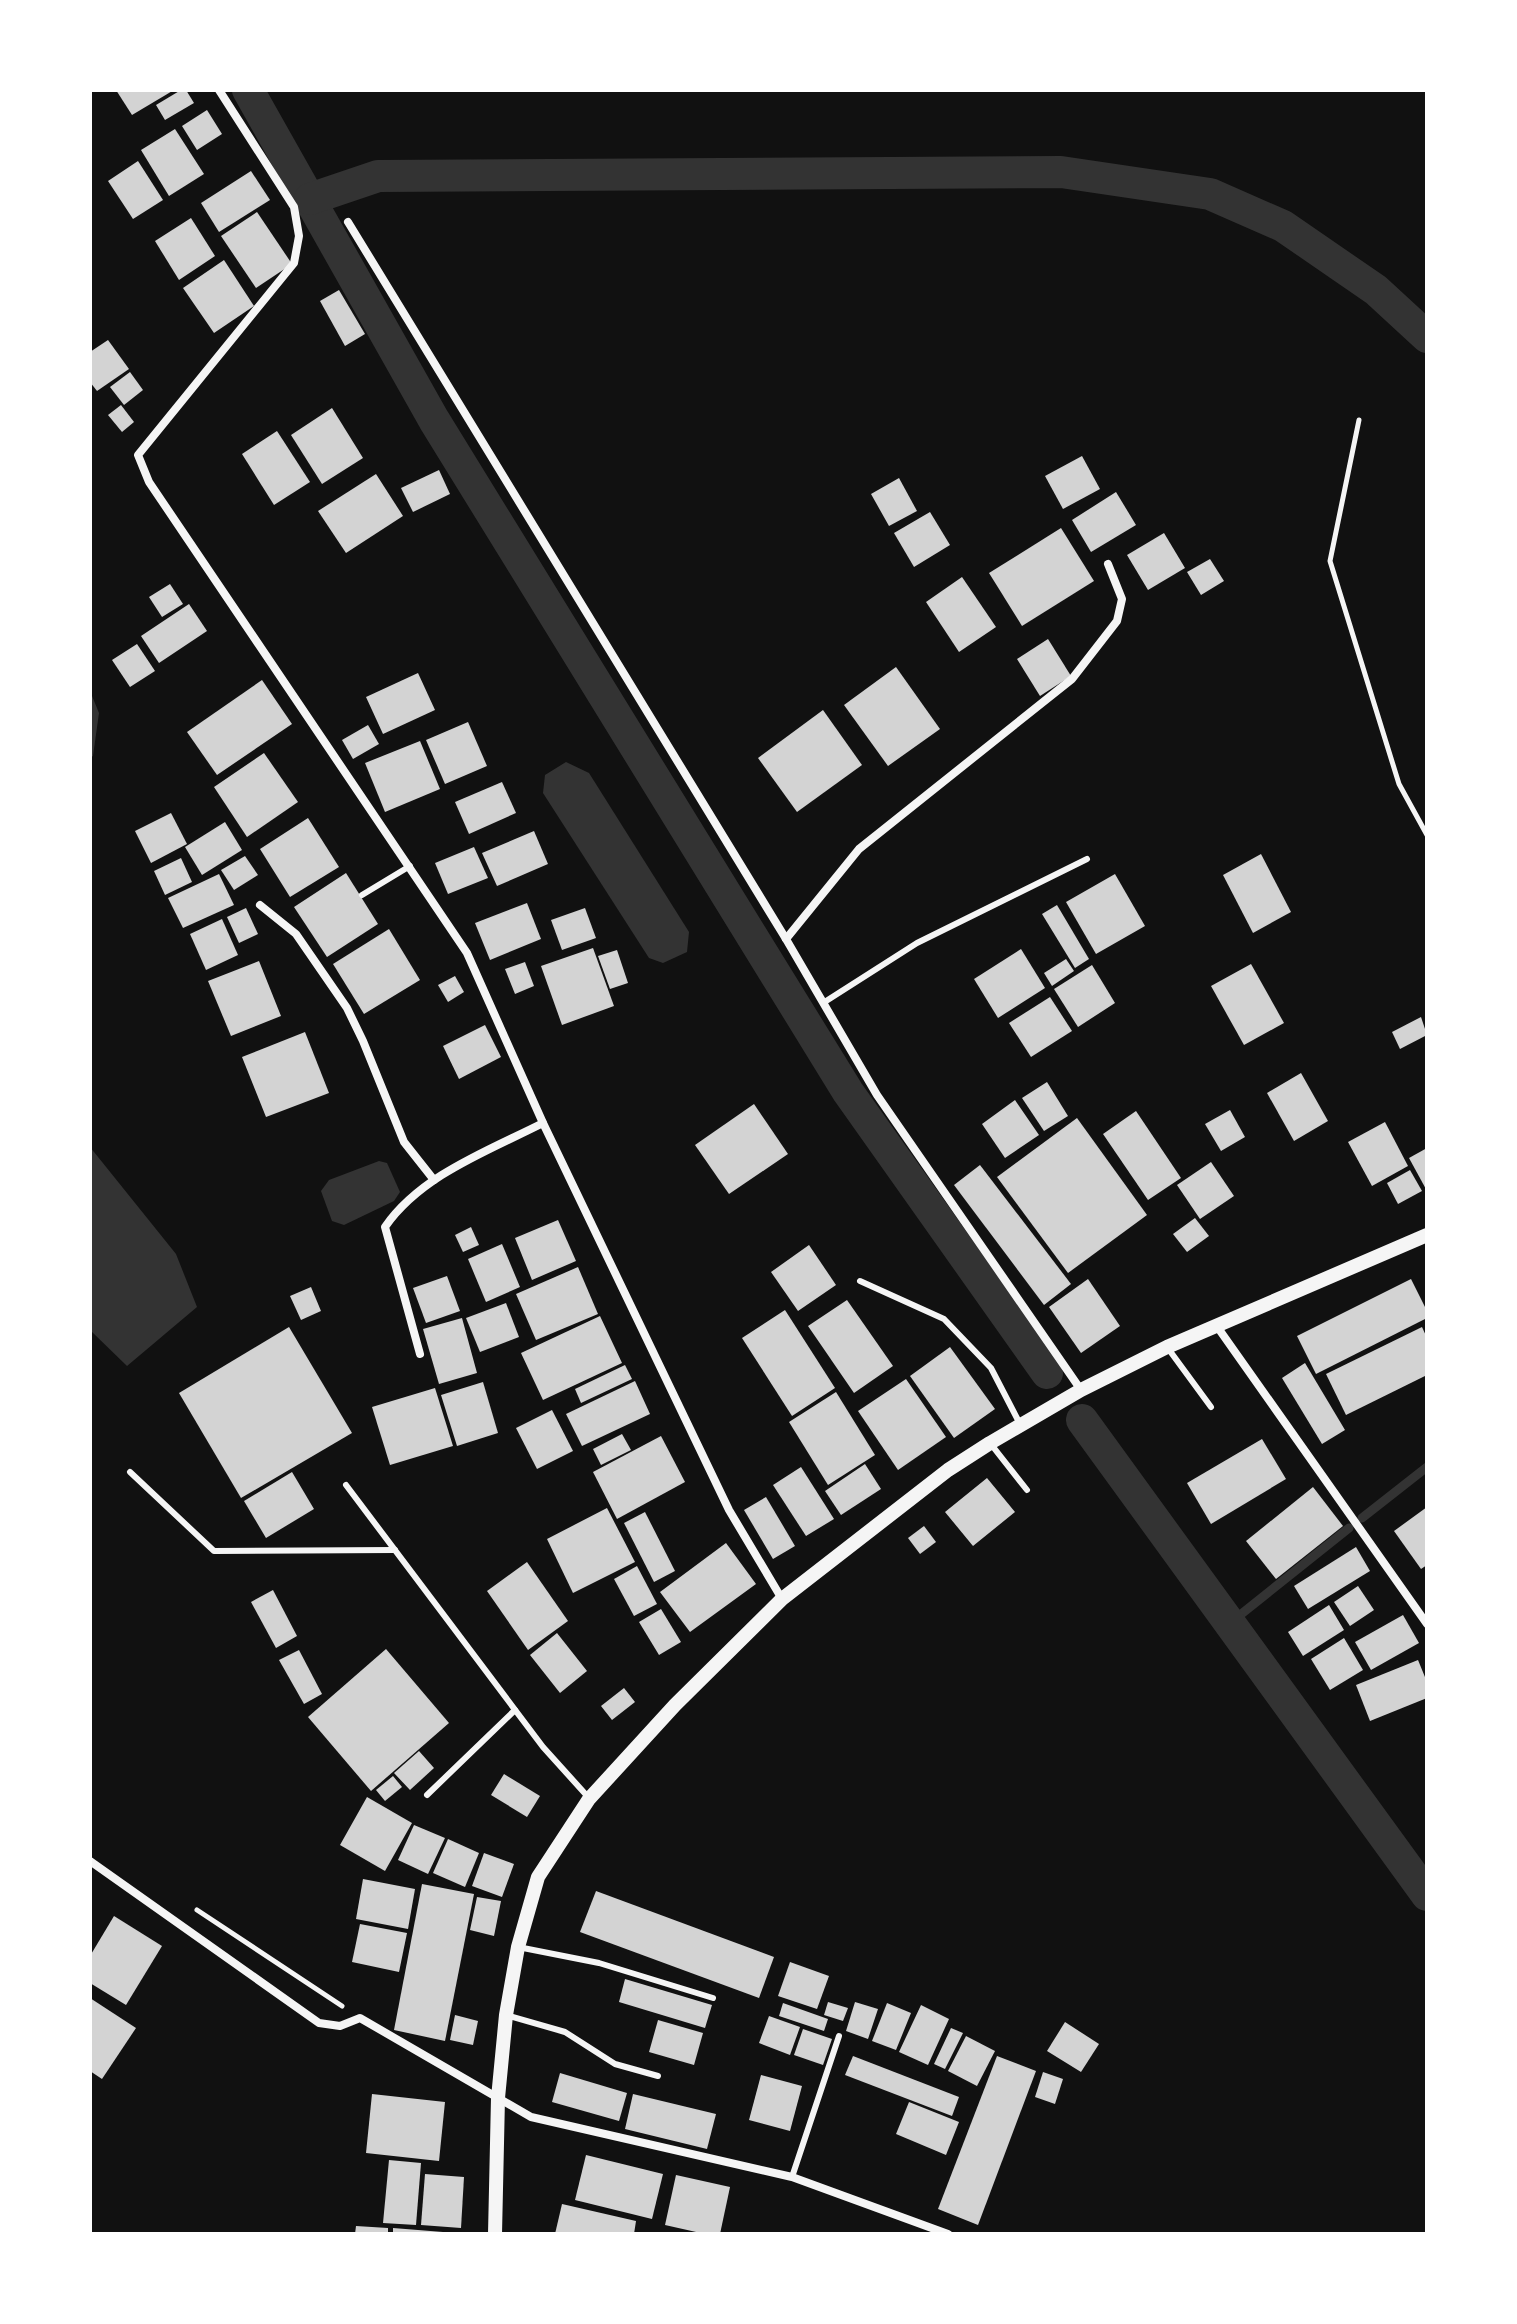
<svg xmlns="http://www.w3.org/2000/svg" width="1517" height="2324" viewBox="0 0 1517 2324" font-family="Helvetica,sans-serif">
<rect width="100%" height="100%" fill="#111"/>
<g fill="#333">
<polygon points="90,691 99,713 93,756 90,758"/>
<polygon points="566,762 589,773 689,932 687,952 663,963 649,958 543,793 545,775"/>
<polygon points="90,1147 176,1254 197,1307 127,1366 90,1330"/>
<polygon points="379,1161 387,1163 400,1192 394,1201 344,1225 332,1221 321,1191 329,1180"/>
</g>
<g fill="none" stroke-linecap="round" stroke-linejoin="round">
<g stroke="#333" stroke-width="9">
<polyline points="1362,1518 1427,1467"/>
<polyline points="1230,1623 1349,1528"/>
</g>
<g stroke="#333" stroke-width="32">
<polyline points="248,90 434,420 848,1092 1047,1373"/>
<polyline points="310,199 378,176 1061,172 1210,194 1283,226 1376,290 1427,337"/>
<polyline points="1082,1420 1427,1895"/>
</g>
</g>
<g fill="#d3d3d3">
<polygon points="116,90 174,90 132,115"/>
<polygon points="181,90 186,90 194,103 165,120 156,105"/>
<polygon points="207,110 222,134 197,150 182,126"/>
<polygon points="175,129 204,174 169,196 141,150"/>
<polygon points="138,161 163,200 133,219 108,181"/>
<polygon points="251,171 270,200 219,232 201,203"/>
<polygon points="257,212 292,264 256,288 221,236"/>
<polygon points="191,218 215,256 179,280 155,241"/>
<polygon points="224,260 254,306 214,333 183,288"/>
<polygon points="339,290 365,334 345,346 320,301"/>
<polygon points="108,340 129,369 97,391 90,382 90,352"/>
<polygon points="130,372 143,390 124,405 110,387"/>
<polygon points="121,405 134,422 122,432 108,415"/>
<polygon points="332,408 363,458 322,484 291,435"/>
<polygon points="277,431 310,482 274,505 242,454"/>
<polygon points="1082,456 1100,489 1063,509 1045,476"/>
<polygon points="439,470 450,494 413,512 401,488"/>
<polygon points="376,474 403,516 346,553 318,511"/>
<polygon points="899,478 917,511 889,526 871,494"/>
<polygon points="1116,492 1136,525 1091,552 1072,520"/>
<polygon points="930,512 950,545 914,567 894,533"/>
<polygon points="1061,528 1094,581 1022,626 989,573"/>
<polygon points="1164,533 1185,568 1148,590 1127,555"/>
<polygon points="1210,559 1224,581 1201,595 1187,572"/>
<polygon points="962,577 996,627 959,652 926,602"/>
<polygon points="170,584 183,604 162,617 149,597"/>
<polygon points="189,604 207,631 159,663 141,636"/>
<polygon points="1048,639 1071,676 1040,696 1017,659"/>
<polygon points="137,644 155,671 130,687 112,660"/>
<polygon points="896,667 940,729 888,766 844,705"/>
<polygon points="418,673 435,710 383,734 366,697"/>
<polygon points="262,680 292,724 217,775 187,732"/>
<polygon points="823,710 862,765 797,812 758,758"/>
<polygon points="468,722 487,766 445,784 426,740"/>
<polygon points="368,725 379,744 353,759 342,740"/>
<polygon points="420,741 440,789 385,812 365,763"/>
<polygon points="264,753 298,802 247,837 214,787"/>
<polygon points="502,782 516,813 469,834 455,802"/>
<polygon points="171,813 187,844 151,863 135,831"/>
<polygon points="308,818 339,867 290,897 260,849"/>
<polygon points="225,822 242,850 202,875 185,847"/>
<polygon points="534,831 548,864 497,886 482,853"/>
<polygon points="474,847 488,878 448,894 435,863"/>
<polygon points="1261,854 1291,912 1253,933 1223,875"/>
<polygon points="245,856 258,875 234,890 221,870"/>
<polygon points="181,858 192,882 165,895 154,871"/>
<polygon points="346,873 378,924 327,957 294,907"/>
<polygon points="219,874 234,905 183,928 168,898"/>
<polygon points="1115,874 1145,926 1096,954 1066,902"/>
<polygon points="527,903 541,939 490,960 475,923"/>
<polygon points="1057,905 1089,959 1075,968 1042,914"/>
<polygon points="246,908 258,934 239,943 227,917"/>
<polygon points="585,908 596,938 562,950 551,920"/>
<polygon points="222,919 238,955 206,970 190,934"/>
<polygon points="389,929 420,980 364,1014 333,964"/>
<polygon points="593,948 614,1006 562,1025 541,966"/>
<polygon points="1021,949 1045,988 998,1018 974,979"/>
<polygon points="617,950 628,983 610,989 598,956"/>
<polygon points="1066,959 1074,971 1052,986 1044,973"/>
<polygon points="259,961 281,1016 231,1036 208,981"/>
<polygon points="525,962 534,986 515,994 505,969"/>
<polygon points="1251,964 1284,1023 1244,1045 1211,986"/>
<polygon points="1092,965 1115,1003 1078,1027 1054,989"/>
<polygon points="455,976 464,992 448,1002 438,985"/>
<polygon points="1050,997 1072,1031 1031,1057 1009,1023"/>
<polygon points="1421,1017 1427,1035 1400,1049 1392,1032"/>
<polygon points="485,1025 501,1057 459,1079 443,1046"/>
<polygon points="305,1032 329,1093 266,1117 242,1057"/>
<polygon points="1301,1073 1328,1121 1294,1141 1267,1093"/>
<polygon points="1047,1082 1068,1116 1044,1131 1022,1098"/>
<polygon points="1015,1100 1039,1135 1005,1158 982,1124"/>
<polygon points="754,1104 788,1154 729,1194 695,1145"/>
<polygon points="1230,1110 1245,1137 1221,1151 1205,1124"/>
<polygon points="1136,1111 1181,1178 1148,1200 1103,1134"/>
<polygon points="1077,1118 1147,1215 1068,1273 997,1177"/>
<polygon points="1385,1122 1408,1166 1372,1186 1348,1142"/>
<polygon points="1427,1148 1427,1191 1409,1158"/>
<polygon points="1211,1162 1234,1196 1200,1219 1177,1185"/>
<polygon points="980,1165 1071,1284 1044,1305 954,1185"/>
<polygon points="1410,1170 1422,1191 1398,1204 1387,1183"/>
<polygon points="1195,1218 1209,1236 1187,1252 1173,1234"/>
<polygon points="558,1220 576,1261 532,1280 515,1238"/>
<polygon points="471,1227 479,1245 463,1252 455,1235"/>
<polygon points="502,1244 520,1287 486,1302 468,1259"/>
<polygon points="809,1245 836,1285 798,1311 771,1272"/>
<polygon points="578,1267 598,1314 536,1340 516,1294"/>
<polygon points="447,1276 460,1311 426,1323 413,1288"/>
<polygon points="1088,1279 1120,1326 1081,1353 1049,1307"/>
<polygon points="1411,1279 1427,1311 1427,1318 1316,1374 1297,1336"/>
<polygon points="311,1287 321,1311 301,1320 290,1296"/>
<polygon points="847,1300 893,1366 854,1393 808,1326"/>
<polygon points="506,1303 519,1337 480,1352 466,1318"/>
<polygon points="785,1310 835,1388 792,1416 742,1338"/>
<polygon points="600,1316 622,1363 543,1400 521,1353"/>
<polygon points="462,1318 477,1373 439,1384 423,1329"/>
<polygon points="289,1327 352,1433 241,1498 179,1393"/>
<polygon points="1422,1327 1427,1338 1427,1375 1346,1415 1326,1374"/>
<polygon points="950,1347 995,1409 954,1438 910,1376"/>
<polygon points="1305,1363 1345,1430 1322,1444 1282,1378"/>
<polygon points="625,1365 632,1379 581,1403 575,1389"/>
<polygon points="906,1379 946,1437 898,1470 858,1411"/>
<polygon points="635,1381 650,1414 582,1446 566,1414"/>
<polygon points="483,1382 498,1433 457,1446 441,1395"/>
<polygon points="435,1388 453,1446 390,1465 372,1407"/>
<polygon points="836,1392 875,1455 828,1485 789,1422"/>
<polygon points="552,1410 573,1451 537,1469 516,1428"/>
<polygon points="622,1434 631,1450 601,1465 593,1449"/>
<polygon points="661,1436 685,1482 617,1519 593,1472"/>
<polygon points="1262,1439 1286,1479 1211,1524 1187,1483"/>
<polygon points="865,1464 881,1489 841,1515 825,1491"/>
<polygon points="801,1467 834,1519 806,1536 773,1485"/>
<polygon points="292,1472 314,1509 266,1538 244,1501"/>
<polygon points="987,1478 1015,1512 973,1546 945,1512"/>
<polygon points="1313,1487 1343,1526 1276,1579 1246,1541"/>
<polygon points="766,1497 795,1546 773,1559 744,1510"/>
<polygon points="1427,1507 1427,1565 1421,1569 1394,1531"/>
<polygon points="607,1508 635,1562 573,1593 547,1539"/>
<polygon points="645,1512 675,1571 654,1582 624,1523"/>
<polygon points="924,1526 936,1542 920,1554 908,1538"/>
<polygon points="726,1543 756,1584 690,1632 660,1592"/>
<polygon points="1356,1547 1370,1571 1308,1609 1294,1586"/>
<polygon points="527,1562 568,1621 528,1650 487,1591"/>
<polygon points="637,1566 657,1604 634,1616 614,1579"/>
<polygon points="1358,1586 1374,1610 1350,1626 1334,1602"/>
<polygon points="273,1590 297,1636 276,1648 251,1602"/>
<polygon points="1329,1605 1344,1630 1303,1656 1288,1632"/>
<polygon points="661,1609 681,1642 659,1655 639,1622"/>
<polygon points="1403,1615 1419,1643 1371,1670 1355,1642"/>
<polygon points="557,1633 587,1671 560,1693 530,1655"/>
<polygon points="1344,1638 1363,1670 1330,1690 1311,1659"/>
<polygon points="386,1649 449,1723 371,1791 308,1717"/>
<polygon points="299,1650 322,1694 304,1704 279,1660"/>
<polygon points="1418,1660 1427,1682 1427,1698 1370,1721 1356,1685"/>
<polygon points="624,1688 635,1702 612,1720 601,1706"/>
<polygon points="419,1751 434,1768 410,1790 394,1773"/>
<polygon points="504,1774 540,1796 527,1817 491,1795"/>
<polygon points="393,1776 402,1787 385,1801 376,1790"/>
<polygon points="367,1797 412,1823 385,1871 340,1845"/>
<polygon points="414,1825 445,1838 428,1874 398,1860"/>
<polygon points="448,1839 479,1853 465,1887 433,1873"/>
<polygon points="484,1853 514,1864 502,1897 472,1886"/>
<polygon points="363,1879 415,1889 408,1929 356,1919"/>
<polygon points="422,1884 474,1894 445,2041 394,2030"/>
<polygon points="596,1891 774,1957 759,1998 580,1932"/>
<polygon points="477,1897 501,1901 494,1936 470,1930"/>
<polygon points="114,1916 162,1946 126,2005 90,1983 90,1956"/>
<polygon points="360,1924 407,1933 399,1972 352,1962"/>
<polygon points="790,1962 829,1976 817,2009 778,1996"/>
<polygon points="625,1979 712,2005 705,2028 619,2002"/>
<polygon points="90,1998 136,2028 102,2079 90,2071"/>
<polygon points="828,2002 848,2008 843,2021 824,2015"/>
<polygon points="855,2002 878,2009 868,2039 846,2031"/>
<polygon points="783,2003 828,2019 824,2031 779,2016"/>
<polygon points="887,2003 911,2013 896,2050 872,2041"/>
<polygon points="921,2005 949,2019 928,2065 899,2052"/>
<polygon points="455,2015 478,2021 473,2045 450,2040"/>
<polygon points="769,2016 800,2027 790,2055 759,2043"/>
<polygon points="658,2020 703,2033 694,2065 649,2052"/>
<polygon points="1065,2022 1099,2044 1081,2072 1047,2051"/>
<polygon points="951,2028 963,2033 945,2069 934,2064"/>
<polygon points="803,2029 832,2039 823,2065 794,2055"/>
<polygon points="966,2036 995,2051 977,2086 948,2071"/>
<polygon points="853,2056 959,2097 952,2116 845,2075"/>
<polygon points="997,2056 1036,2071 978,2225 938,2209"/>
<polygon points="1043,2072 1063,2079 1055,2104 1035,2097"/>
<polygon points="560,2073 627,2093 619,2121 552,2102"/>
<polygon points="761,2075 802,2086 790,2131 749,2120"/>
<polygon points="372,2094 445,2102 439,2161 366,2153"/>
<polygon points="633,2094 716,2114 707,2149 625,2129"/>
<polygon points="909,2102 959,2122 946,2155 896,2134"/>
<polygon points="586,2155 663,2174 652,2219 575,2200"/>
<polygon points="389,2160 421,2163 416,2225 383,2223"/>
<polygon points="425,2174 464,2177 461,2228 421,2225"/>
<polygon points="676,2175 730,2187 720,2234 705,2234 665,2225"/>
<polygon points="562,2204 636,2221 634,2234 555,2234"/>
<polygon points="356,2226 388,2228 388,2234 355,2234"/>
<polygon points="393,2228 443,2232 443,2234 393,2234"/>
</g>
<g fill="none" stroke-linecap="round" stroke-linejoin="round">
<g stroke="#f5f5f5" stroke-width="5">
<polyline points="1359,420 1330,561 1399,784 1427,835"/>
<polyline points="197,1910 342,2006"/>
</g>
<g stroke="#f5f5f5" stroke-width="6">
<polyline points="362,895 410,866"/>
<polyline points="823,1003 917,943 1087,859"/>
<polyline points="860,1281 944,1319 991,1368 1020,1424"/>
<polyline points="1167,1347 1211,1407"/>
<polyline points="990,1443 1027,1490"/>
<polyline points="130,1472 214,1551 395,1550"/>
<polyline points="346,1485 543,1747 589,1798"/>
<polyline points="427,1795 515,1710"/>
<polyline points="518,1947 599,1963 713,1998"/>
<polyline points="506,2015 565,2032 615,2064 658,2076"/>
<polyline points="792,2177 839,2036"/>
</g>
<g stroke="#f5f5f5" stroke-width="8">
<polyline points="219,90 294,207 299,236 294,263 138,455 149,482 467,953 543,1123 729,1510 782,1599"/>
<polyline points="348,222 786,939 877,1095 1081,1390"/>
<polyline points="260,905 296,934 347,1008 363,1041 404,1142 434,1180"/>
<polyline points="786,939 859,849 1072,679 1117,621 1122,599 1108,564"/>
<polyline points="1216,1325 1427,1624"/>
<path d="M420,1354L385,1227C421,1175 488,1151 543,1123"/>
<polyline points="90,1861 319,2023 340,2026 360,2018 531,2117 792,2177 948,2234"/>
</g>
<polyline stroke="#f5f5f5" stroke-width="14" points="495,2234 498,2098 506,2015 518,1947 538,1877 589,1799 675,1705 782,1599 948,1470 990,1443 1081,1390 1167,1347 1427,1235"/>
</g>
<rect width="1517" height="2324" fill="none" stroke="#ffffff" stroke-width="184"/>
</svg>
